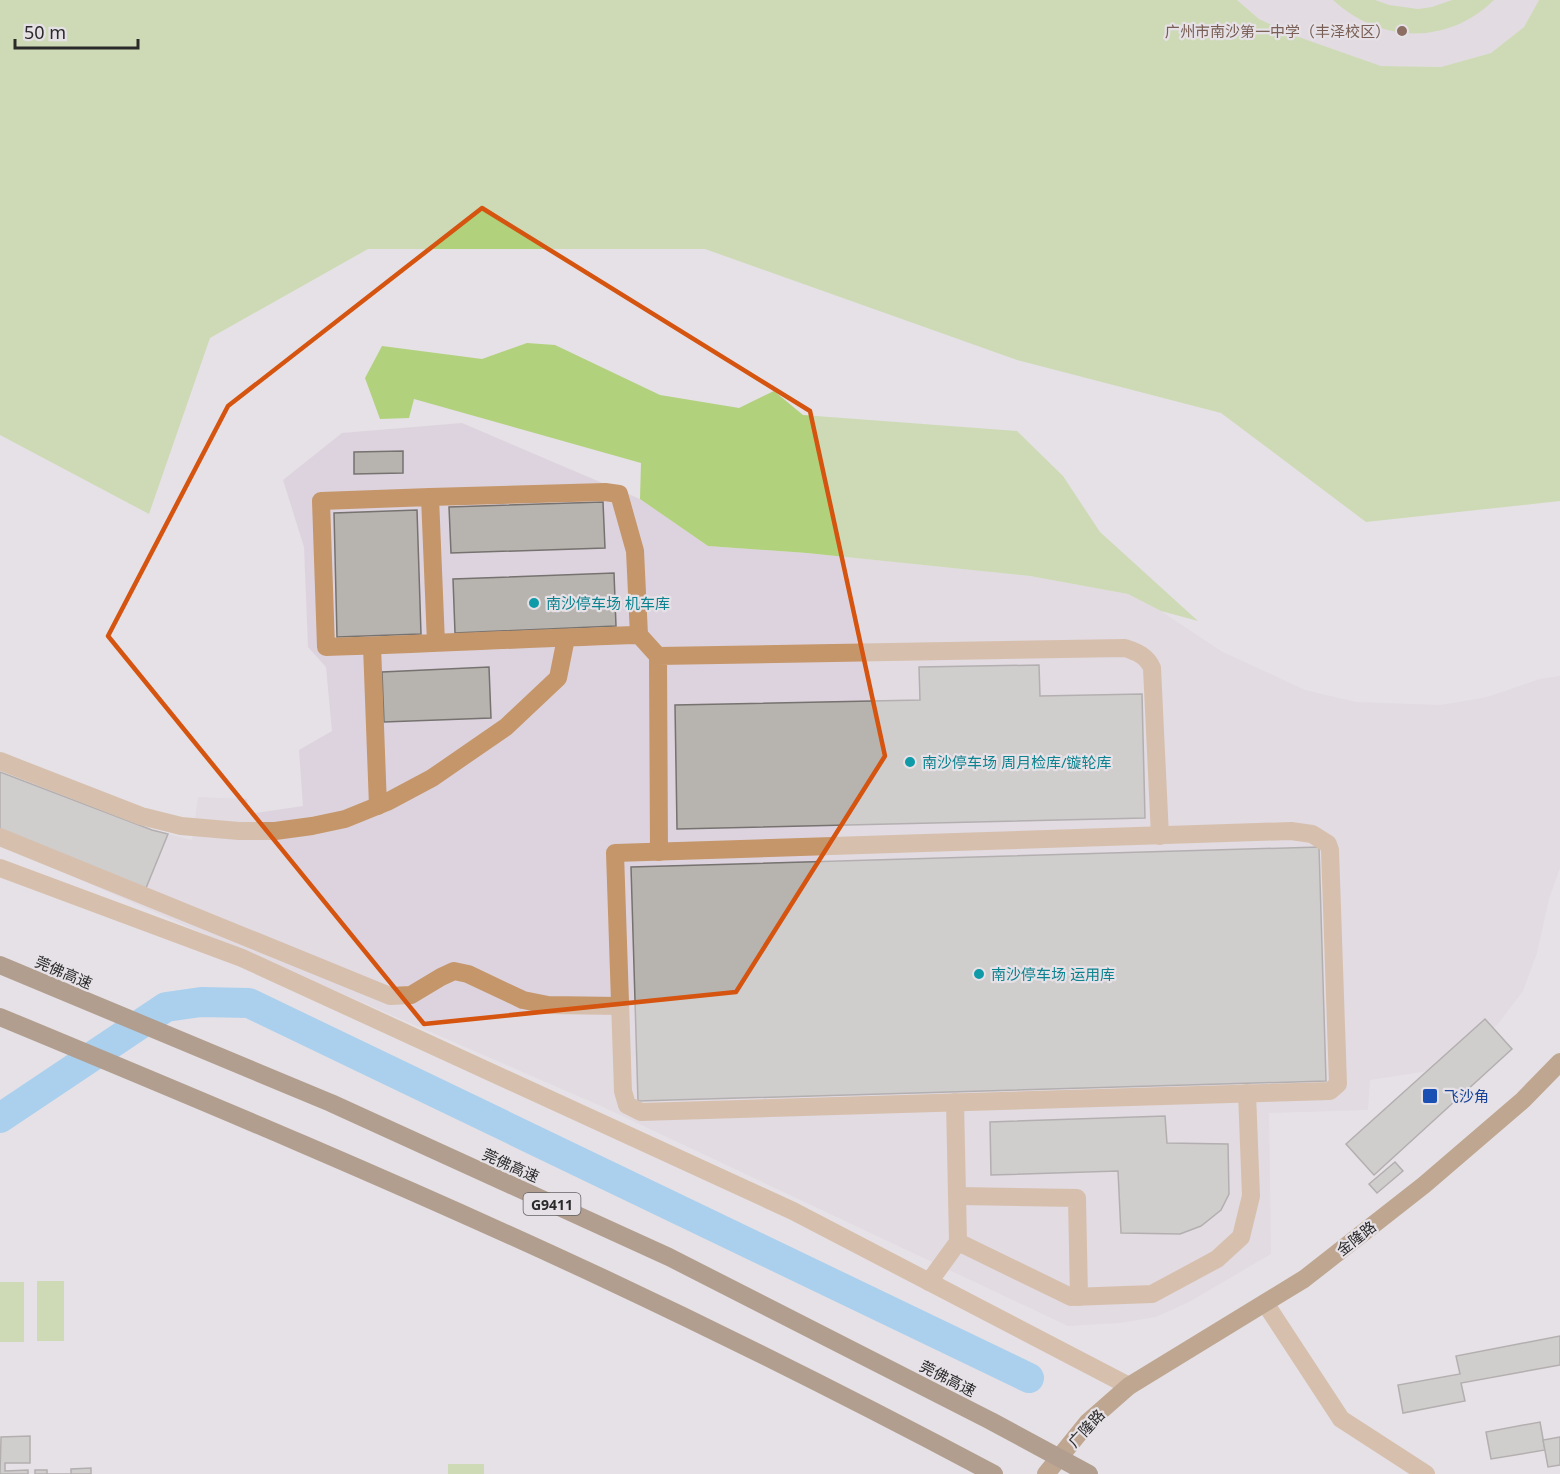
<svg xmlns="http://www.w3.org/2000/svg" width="1560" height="1474" viewBox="0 0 1560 1474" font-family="'Noto Sans','Noto Sans SC',sans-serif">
<rect width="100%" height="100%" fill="#e5e1e6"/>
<g fill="#ddd3de">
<polygon points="1237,0 1539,0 1524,27 1491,53 1441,67 1381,66 1293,35 1259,19"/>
<polygon points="462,423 640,499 708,546 807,553 1030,576 1128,594 1161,611 1221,651 1305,690 1356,702 1440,705 1487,697 1540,679 1560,676 1560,868 1549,899 1537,953 1523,991 1498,1024 1464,1056 1428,1071 1370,1080 1368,1110 1269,1113 1271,1254 1189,1302 1156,1317 1120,1323 1068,1326 603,1107 0,845 22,781 152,830 192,840 198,797 247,799 248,814 303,806 299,750 332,731 326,667 308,647 304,547 283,480 342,433"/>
</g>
<g fill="#b1d17c">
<polygon points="0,0 1237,0 1259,19 1293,35 1381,66 1441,67 1491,53 1524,27 1539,0 1560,0 1560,501 1366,522 1221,413 1017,360 705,249 368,249 210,338 149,514 0,435"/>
<path d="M1333,0H1375L1389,5L1418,9L1432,7L1452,0H1494C1447,46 1380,43 1333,0Z"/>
<polygon points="527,343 555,345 660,395 739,408 774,391 803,415 1017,431 1063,476 1100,532 1198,621 1161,611 1128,594 1030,576 807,553 708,546 640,499 641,463 414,399 409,418 380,419 365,378 382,346 482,359"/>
<rect x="37" y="1281" width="27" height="60"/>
<rect x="0" y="1282" width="24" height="60"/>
<rect x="448" y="1464" width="36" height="10"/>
</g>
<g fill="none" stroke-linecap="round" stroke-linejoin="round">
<polyline stroke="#64baf9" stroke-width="30" points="0,1118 166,1007 201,1002 249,1003 1029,1378"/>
</g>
<g fill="#b7b3af" stroke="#76726f" stroke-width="1.5">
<polygon points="403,451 403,473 354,474 354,452"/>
<polygon points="603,502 605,548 451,553 449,507"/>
<polygon points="417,510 421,634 337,637 334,513"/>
<polygon points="614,573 616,626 455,633 453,579"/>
<polygon points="1039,665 1040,696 1142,694 1145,818 677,829 675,705 920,700 919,667"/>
<polygon points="489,667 491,718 384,722 382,672"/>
<polygon points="0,772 152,830 168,834 146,888 0,845"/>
<polygon points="1319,847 1326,1081 638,1101 631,867"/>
<polygon points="1485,1019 1512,1049 1374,1175 1346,1144"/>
<polygon points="1165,1116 1167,1143 1228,1144 1229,1194 1221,1210 1201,1226 1180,1234 1121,1233 1118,1171 991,1175 990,1122"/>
<polygon points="1395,1162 1403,1171 1377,1193 1369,1184"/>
<polygon points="1560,1336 1560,1365 1461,1383 1465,1401 1403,1413 1398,1385 1460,1374 1456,1356"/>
<polygon points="1540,1422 1545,1450 1491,1459 1486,1432"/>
<polygon points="30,1436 30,1463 5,1463 5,1471 28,1470 28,1474 0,1474 1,1437"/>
<polygon points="1560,1437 1560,1465 1548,1467 1543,1440"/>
<polygon points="91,1468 91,1474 35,1474 35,1470 47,1470 47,1474 71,1474 71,1469"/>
</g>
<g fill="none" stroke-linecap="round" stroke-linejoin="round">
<g stroke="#c5966a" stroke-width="18">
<polyline points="430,497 605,492 619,494 635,551 639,635"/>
<path d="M436,643L430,497L321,501L326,647C430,644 534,638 639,635L658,656"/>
<polyline points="372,646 378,806"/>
<polyline points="0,761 141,816 181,826 239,831 275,831 312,826 345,819 387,802 432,778 506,727 558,678 566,638"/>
<polygon points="1291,831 1312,834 1328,844 1330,850 1338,1084 1330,1091 641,1112 627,1105 623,1091 615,853"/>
<polyline points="0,837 390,996 411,995 441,977 454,971 468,974 523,1000 548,1005 620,1006"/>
<path d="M659,852L658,656L1125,648C1137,652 1147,656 1152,668L1160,836"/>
<polyline points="0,868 242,958 793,1211 1129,1386"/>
<polyline points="958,1196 1077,1198 1079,1297"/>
<polyline points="958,1242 1071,1297 1152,1294 1217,1259 1241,1237 1251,1196 1247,1093"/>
<polyline points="929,1282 958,1242 955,1102"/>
<polyline points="1265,1303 1341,1419 1426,1474"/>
</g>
<polyline stroke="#8f5d29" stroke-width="18" points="1046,1474 1088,1422 1129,1386 1304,1279 1424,1185 1523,1100 1560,1062"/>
<path stroke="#734d27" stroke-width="18" d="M0,1017C203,1101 406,1186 605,1279C737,1341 866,1406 994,1474"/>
<polyline stroke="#734d27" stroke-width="18" points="0,965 331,1103 669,1257 991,1421 1089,1474"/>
</g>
<path d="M0 0H1560V1474H0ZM482,208L810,411L885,756L736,992L424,1024L108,636L228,406Z" fill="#e5e1e6" fill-opacity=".55" fill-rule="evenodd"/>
<path fill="none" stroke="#d5540f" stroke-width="4.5" stroke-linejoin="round" d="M482,208L810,411L885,756L736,992L424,1024L108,636L228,406Z"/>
<circle fill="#8d6e63" stroke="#e5e1e6" stroke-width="2" cx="1402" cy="31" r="6"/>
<g fill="#0f9aa8" stroke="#e5e1e6" stroke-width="2">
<circle cx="534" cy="603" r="6"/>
<circle cx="910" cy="762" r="6"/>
<circle cx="979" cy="974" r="6"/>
</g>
<rect fill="#1a4fb4" stroke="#e5e1e6" stroke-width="2" x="1422" y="1088" width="16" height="16" rx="3"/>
<g text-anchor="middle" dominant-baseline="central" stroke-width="4.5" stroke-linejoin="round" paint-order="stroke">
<rect fill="#e5e1e6" stroke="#636163" stroke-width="1.5" x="523.5" y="1193" width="57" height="22" rx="4.5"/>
<g font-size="14" font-weight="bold" fill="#2b2a2b">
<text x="552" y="1204">G9411</text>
</g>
<g font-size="15" fill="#785e54" stroke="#e5e1e6" text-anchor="end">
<text x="1390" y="31">广州市南沙第一中学（丰泽校区）</text>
</g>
<g font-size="15" fill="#0d838f" stroke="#e5e1e6" text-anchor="start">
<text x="546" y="603">南沙停车场 机车库</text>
<text x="922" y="762">南沙停车场 周月检库/镟轮库</text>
<text x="991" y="974">南沙停车场 运用库</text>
</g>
<g font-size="15" fill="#2b2a2b" stroke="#e5e1e6">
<text transform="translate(64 972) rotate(23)">莞佛高速</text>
<text transform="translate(511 1165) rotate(24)">莞佛高速</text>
<text transform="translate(1356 1238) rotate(-38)">金隆路</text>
<text transform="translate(948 1378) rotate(27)">莞佛高速</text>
<text transform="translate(1086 1428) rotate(-47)">广隆路</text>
</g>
<g font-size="15" fill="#164399" stroke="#e5e1e6" text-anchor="start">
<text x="1444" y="1096">飞沙角</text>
</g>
</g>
<path d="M15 39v9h123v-9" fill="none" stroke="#2b2a2b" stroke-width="3"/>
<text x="24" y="39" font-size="18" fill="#2b2a2b" stroke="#e5e1e6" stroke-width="4.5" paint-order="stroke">50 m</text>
</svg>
